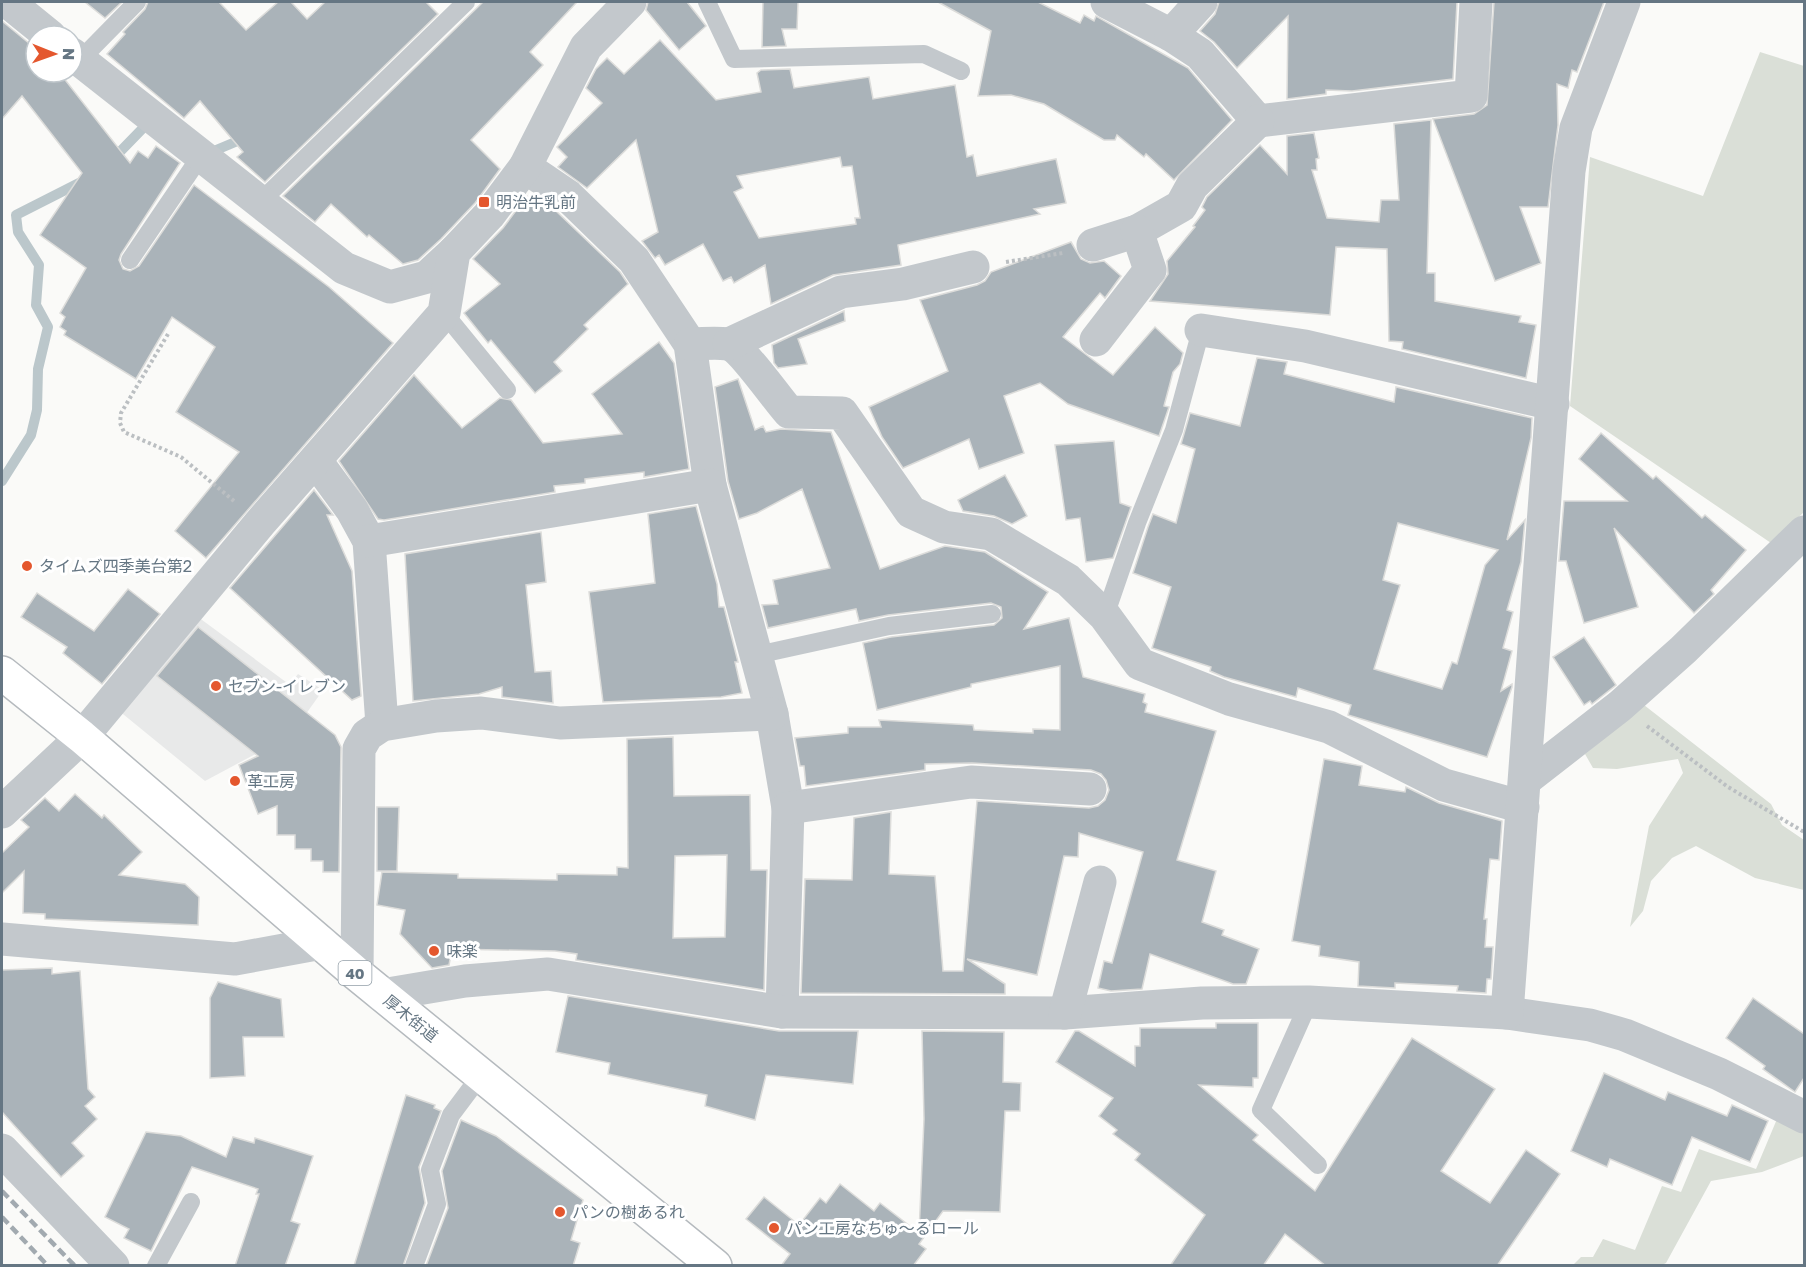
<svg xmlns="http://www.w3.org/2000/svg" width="1806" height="1267" viewBox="0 0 1806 1267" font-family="'Golos Text','Noto Sans JP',sans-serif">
<rect width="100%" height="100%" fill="#fafaf8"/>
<polygon fill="#e8e9e9" points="194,614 290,685 298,674 323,690 291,735 205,781 118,710"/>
<g fill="#dadfd7">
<polygon points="1760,52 1804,66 1804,512 1771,543 1570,406 1590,157 1703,196"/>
<polygon points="1644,705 1771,804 1782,825 1804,840 1804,890 1755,878 1696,846 1672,858 1651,881 1643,911 1630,927 1649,826 1683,773 1678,759 1617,769 1593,768 1585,754"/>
<polygon points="1777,1119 1804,1134 1804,1156 1762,1172 1711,1181 1666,1263 1662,1265 1572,1266 1581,1257 1593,1257 1603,1239 1635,1250 1662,1186 1681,1192 1699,1149 1756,1169"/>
</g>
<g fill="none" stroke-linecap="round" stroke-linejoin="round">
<g stroke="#bbc7cb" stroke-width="10">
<polyline points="209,153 240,140 246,134"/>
<polyline points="112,160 145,126"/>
<polyline points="2,481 31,435 37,410 38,369 48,327 36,305 39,265 18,232 16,215 85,180"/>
</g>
</g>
<g fill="#aab3b9" stroke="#dcdcda" stroke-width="1.5" fill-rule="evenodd">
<polygon points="85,2 122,2 105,18"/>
<polygon points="148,2 219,2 246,30 278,2 291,2 307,19 325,2 426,2 438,14 265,182 237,157 243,152 200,101 184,118 107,54 125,34 123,32 145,9"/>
<polygon points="483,2 577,2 530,52 543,65 471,140 500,169 475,203 441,239 418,260 403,264 369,235 367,237 331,204 315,222 283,196"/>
<polygon points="648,2 687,2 706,26 679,50 646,10"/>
<polygon points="763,2 798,2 797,29 782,29 786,46 762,47"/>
<polygon points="938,2 1038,2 1080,23 1084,15 1094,21 1096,16 1188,68 1232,120 1174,180 1146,154 1144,157 1117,135 1115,140 1104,140 1044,104 1011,95 978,96 991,31"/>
<polygon points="1219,2 1457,2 1453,79 1352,91 1326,90 1326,94 1287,99 1288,16 1237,68 1214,42 1200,31 1215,14"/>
<polygon points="1494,2 1604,2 1577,72 1572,70 1568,88 1557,84 1558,125 1548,207 1520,207 1541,263 1495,281 1433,119 1474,114 1487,105"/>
<polygon points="2,21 36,49 36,72 59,72 130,163 138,151 148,158 156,146 180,163 121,254 119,260 123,269 130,271 139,266 194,185 329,287 393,343 206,558 175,531 239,452 176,412 215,347 172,317 136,379 64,335 66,331 60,327 65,317 60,313 86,268 40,235 82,173 22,96 2,119"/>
<path d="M660,40L716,100L761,92L757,73L761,70L790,69L794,88L869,77L873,99L955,85L967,157L973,155L977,176L1056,159L1066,203L1034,209L1040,214L898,245L901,265L833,275L771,304L765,265L734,283L731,277L723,281L703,244L665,265L659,255L655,258L642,241L658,232L636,140L587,188L558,167L567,157L557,147L602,103L586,88L596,69L607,58L624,74ZM840,157L842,167L852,166L860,218H855L856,224L759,238L734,192L743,188L737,176Z"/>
<polygon points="1431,120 1427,273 1435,273 1435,301 1521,316 1519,322 1536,325 1526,378 1402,349 1403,342 1389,341 1387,249 1336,247 1330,315 1150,301 1168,274 1167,261 1195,227 1193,226 1205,210 1202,207 1207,197 1260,145 1287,174 1287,136 1314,133 1319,158 1316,159 1317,170 1312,170 1327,218 1379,222 1381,200 1399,200 1394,124"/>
<polygon points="527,196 531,199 534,196 556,211 620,272 628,284 584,325 588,329 554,362 562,371 535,393 491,340 488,343 464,313 500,284 473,259 503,228"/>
<polygon points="1071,242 1081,259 1090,263 1104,261 1121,276 1105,298 1100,293 1063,337 1113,375 1155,327 1183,353 1180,364 1173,372 1164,406 1169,407 1159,436 1068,404 1040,383 1004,396 1024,453 979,469 969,439 903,468 882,437 869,407 948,371 920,300 977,285 985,281 991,272"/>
<polygon points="844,311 845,321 798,339 807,364 778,368 774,363 772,345"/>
<polygon points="659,342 674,363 689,469 644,477 644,472 585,479 585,483 554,486 555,492 384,520 378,519 339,461 414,375 462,428 500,398 511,400 543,443 622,434 592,394"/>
<path d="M1257,358L1287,362L1284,374L1394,402L1396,387L1532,418L1531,438L1507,540L1525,520L1521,562L1507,610L1513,612L1503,648L1512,651L1501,691L1512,684V687L1487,757L1348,715L1351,705L1298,688L1296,697L1224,677L1210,671L1211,667L1152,648L1171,587L1133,573L1148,527L1153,514L1176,523L1195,449L1181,444L1190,413L1240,426ZM1398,523L1498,550L1485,565L1457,664L1452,662L1442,689L1374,669L1400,585L1383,580Z"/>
<polygon points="738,379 755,430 763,426 766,432 781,429 831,432 880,569 945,546 985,552 1048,592 1024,629 1069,618 1083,677 1145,694 1143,702 1147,704 1145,712 1216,731 1177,860 1216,871 1202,922 1224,930 1222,935 1259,949 1246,984 1233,984 1150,954 1142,989 1111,991 1098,988 1104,961 1112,963 1143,852 1079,833 1078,857 1064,856 1037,975 967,959 1005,984 1005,994 801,993 805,879 852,880 854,818 891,812 889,874 935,876 943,971 963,971 977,801 1089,808 1098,806 1105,800 1109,790 1106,780 1101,774 1091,770 972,763 925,764 925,770 806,786 804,766 800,766 795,738 848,733 848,727 881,727 879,720 973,725 974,730 1033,733 1033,729 1060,730 1060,666 971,684 971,687 877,710 863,643 891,637 994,625 1002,618 1001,607 991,603 888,615 859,621 856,609 768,628 762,605 778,604 773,580 830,568 802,489 757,513 739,519 728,481 715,387"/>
<polygon points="1601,433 1653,479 1656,476 1702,518 1705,515 1746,550 1711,590 1714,594 1694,613 1614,528 1638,607 1584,623 1566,561 1559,561 1564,501 1627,501 1579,459"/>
<polygon points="1114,441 1120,503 1131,507 1113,558 1086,562 1080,518 1066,520 1055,445"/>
<polygon points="1005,475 1027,516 1012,524 994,516 963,511 958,500"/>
<polygon points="314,490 333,515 327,515 352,571 361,696 352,700 230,588"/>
<polygon points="696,506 717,584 719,607 724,607 738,662 735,662 742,693 721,697 603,702 589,592 655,583 648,514"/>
<polygon points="541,532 546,582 526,585 535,672 551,671 553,703 502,697 502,687 479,694 413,701 405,554"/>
<polygon points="128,589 160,614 102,684 63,653 67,647 21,617 37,593 94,631"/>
<polygon points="198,627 335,735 341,747 339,872 323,872 323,861 311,861 311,849 295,849 295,835 277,835 277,806 258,814 239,765 258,756 157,676"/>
<polygon points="1584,637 1616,685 1592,704 1590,701 1584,705 1553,657"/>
<path d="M673,737L674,796L750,795L751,870H767L764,990L576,960L577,954L555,951L452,949L449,965L432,968L400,934L405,910L377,905L382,872L458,874V878L557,880V874L617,875V867L628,868L627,739ZM727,855L725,937L673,938L675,856Z"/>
<polygon points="1324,759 1362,766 1359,785 1405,792 1406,787 1439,803 1502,821 1499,860 1490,859 1484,919 1487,919 1485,947 1493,947 1491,979 1487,979 1486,993 1457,991 1458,986 1395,983 1395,988 1358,986 1359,962 1319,956 1320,946 1292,941"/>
<polygon points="75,794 102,818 104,815 142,852 119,875 185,884 199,897 198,925 45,919 45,914 23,913 24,871 2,893 2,853 29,827 21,820 45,798 59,811"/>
<polygon points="377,807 399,807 397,871 377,871"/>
<polygon points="52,968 52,974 80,971 88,1089 95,1097 85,1106 97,1119 72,1143 84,1156 61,1177 2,1112 2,970"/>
<polygon points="218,982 281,999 284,1037 243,1037 245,1076 210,1078 210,998"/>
<polygon points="568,996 779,1031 858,1031 853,1084 766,1075 755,1120 705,1106 707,1095 608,1074 610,1063 556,1052"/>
<polygon points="1753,998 1804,1034 1804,1078 1795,1092 1763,1069 1765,1066 1726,1038"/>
<polygon points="1216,1023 1258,1023 1258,1078 1253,1078 1253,1087 1199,1085 1258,1135 1253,1140 1315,1191 1412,1038 1495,1089 1441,1171 1490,1203 1526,1150 1560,1174 1497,1266 1326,1266 1285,1234 1263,1266 1170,1266 1205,1215 1135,1160 1140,1154 1113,1134 1117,1130 1099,1116 1113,1098 1056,1062 1075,1031 1079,1031 1135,1066 1135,1046 1140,1046 1140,1028 1216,1028"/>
<polygon points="922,1031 1004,1032 1003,1082 1021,1083 1020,1111 1005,1111 1000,1212 943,1211 919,1244 926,1249 913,1266 781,1266 790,1254 746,1219 764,1197 799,1225 820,1198 826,1203 840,1184 874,1211 880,1203 919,1233 924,1119"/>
<polygon points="1604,1073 1665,1100 1668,1092 1727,1116 1732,1105 1768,1121 1750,1162 1692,1137 1672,1185 1610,1159 1607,1167 1571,1151"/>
<polygon points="406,1095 435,1105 434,1108 441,1111 419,1167 425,1203 403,1266 354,1266"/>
<polygon points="461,1120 496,1136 583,1200 571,1240 580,1243 573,1266 426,1266 448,1208 442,1171"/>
<polygon points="146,1132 181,1136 226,1157 233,1137 254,1143 255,1138 313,1156 291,1221 300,1224 285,1266 235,1266 259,1194 256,1194 258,1189 192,1167 151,1251 124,1238 129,1229 105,1217"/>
</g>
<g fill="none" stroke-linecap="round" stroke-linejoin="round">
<g stroke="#b5babe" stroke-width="36">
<polyline id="primary" points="2,673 82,737 357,974 715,1266"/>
</g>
<g stroke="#bbbfc2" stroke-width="4" stroke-dasharray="3 3" stroke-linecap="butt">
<polyline points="1006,262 1063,253"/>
<polyline points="168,334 121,413 120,423 124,432 181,457 234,501"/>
<polyline points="1647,726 1728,787 1804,832"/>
</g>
<g stroke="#c3c8cc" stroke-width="18">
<polyline points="707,2 734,59 924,54 961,71"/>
<polyline points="80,60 137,2"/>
<polyline points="260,202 466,2"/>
<polyline points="130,260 202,154"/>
<polyline points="444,313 507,390"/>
<polyline points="1105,616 1137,523 1174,430 1201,330"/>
<polyline points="757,655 889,626 992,614"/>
<polyline points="1309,1002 1261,1110 1318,1165"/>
<polyline points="156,1266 191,1202"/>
<polyline points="414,1266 437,1204 430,1170 451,1115 481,1075"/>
</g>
<g stroke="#c3c8cc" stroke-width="33">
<polyline points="8,2 50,36"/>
<polyline points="1107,2 1171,35 1200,54 1258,121 1471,96 1476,2"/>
<polyline points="1171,35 1201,2"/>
<polyline points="72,54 344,268 390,287 427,277 454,252"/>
<polyline points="525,167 568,196 634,260 690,344 710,485 772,714 788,808 782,1012"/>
<polyline points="1093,245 1137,231 1181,206 1192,186 1258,121"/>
<polyline points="1201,330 1305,346 1553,404"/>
<polyline points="1096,340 1150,270 1137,231"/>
<path d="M690,344C702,344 716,342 727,344C742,347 776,398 789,412L842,413L911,512L944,527L991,534L1068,580L1105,616L1140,664L1229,699L1329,727L1444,785L1523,807"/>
<polyline points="729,344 841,292 903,284 973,267"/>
<polyline points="316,461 352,510 369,541 382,725"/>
<polyline points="369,541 710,485"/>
<polyline points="1525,780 1620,706 1683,650 1804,532"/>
<polyline points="788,808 971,782 1090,789"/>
<polyline points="2,812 82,737 260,523 444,313 454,252 489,215 525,167 586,47 630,2"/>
<polyline points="2,939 235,959 322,943"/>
<polyline points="357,974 359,749 367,735 382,725 436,716 481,713 560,723 772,714"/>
<polyline points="382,995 465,981 548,974 782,1012 1065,1013 1202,1003 1309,1002 1507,1013 1590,1025 1625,1035 1719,1074 1804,1117"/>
<polyline points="1065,1013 1100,882"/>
<polyline points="1507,1013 1569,171 1576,128 1624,2"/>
<polyline points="2,1150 113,1266"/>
</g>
<use href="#primary" stroke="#fff" stroke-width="33"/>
<g stroke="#a2aab0" stroke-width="4.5" stroke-dasharray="9 4.5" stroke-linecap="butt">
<polyline points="2,1191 75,1266"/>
<polyline points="2,1217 48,1266"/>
</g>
</g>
<g fill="#e4572e" stroke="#fff" stroke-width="2">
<rect x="478" y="196" width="12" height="12" rx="3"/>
<circle cx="27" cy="566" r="6"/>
<circle cx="216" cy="686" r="6"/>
<circle cx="235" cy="781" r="6"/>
<circle cx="434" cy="951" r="6"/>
<circle cx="560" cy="1212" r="6"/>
<circle cx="774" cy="1228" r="6"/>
</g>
<g text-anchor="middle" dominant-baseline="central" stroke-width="6" stroke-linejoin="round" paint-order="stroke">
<rect fill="#fff" stroke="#939fa8" stroke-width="1.5" x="338.5" y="961" width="33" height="24" rx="4.5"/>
<g font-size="15" font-weight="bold" fill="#657683">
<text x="355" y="973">40</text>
</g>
<g font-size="16" fill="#657683" stroke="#fff" text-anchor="start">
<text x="496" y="202">明治牛乳前</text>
<text x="39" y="566">タイムズ四季美台第2</text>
<text x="228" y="686">セブン-イレブン</text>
<text x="247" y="781">革工房</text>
<text x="446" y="951">味楽</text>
<text x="572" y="1212">パンの樹あるれ</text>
<text x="786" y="1228">パン工房なちゅ～るロール</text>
</g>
<g font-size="16" fill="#657683" stroke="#fff">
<text transform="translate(411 1018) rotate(39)">厚木街道</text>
</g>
</g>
<rect width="1806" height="1267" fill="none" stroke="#657683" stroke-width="6"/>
<g transform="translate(54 54) rotate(91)"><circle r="28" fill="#ffffff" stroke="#c1c8cd" stroke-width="1.5"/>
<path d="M0-4.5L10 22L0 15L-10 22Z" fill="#e4572e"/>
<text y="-9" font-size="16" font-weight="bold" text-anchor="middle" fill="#657683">N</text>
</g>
</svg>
